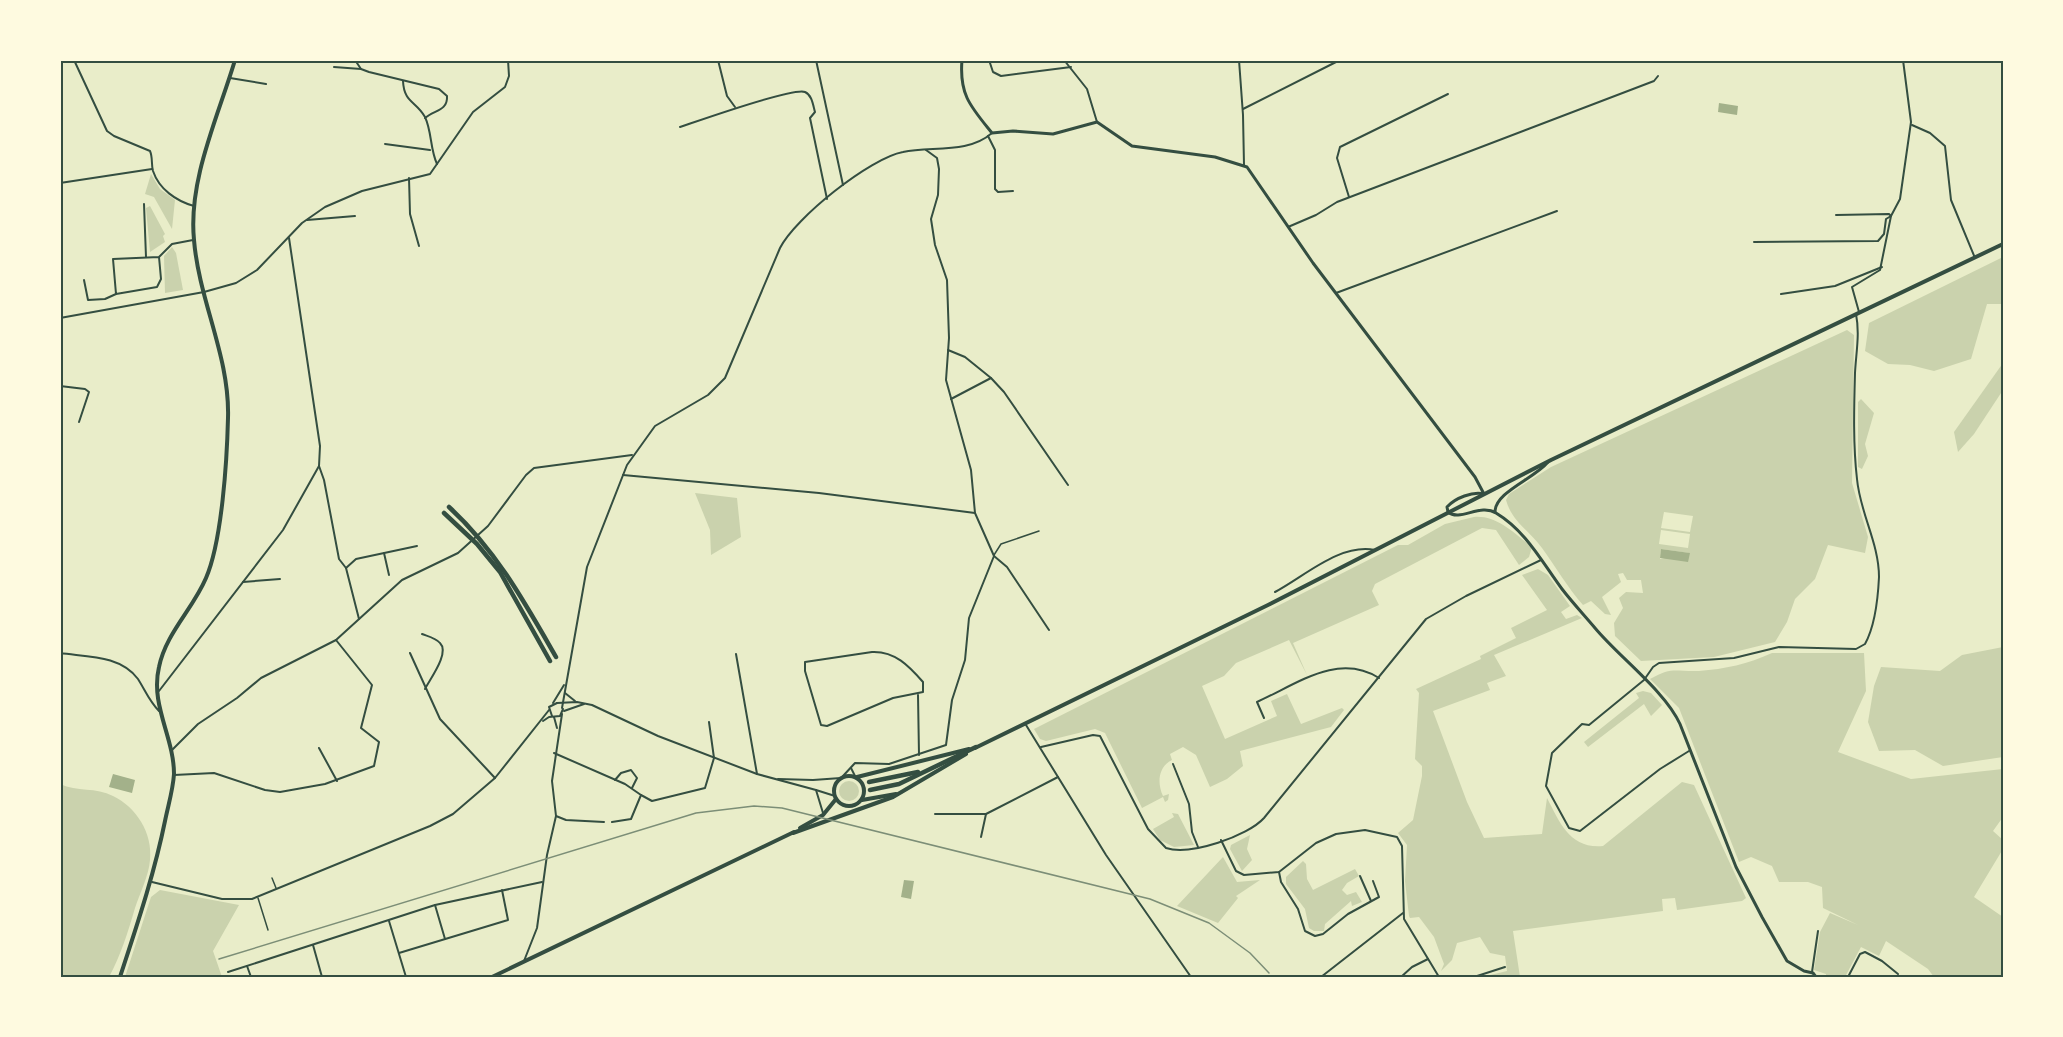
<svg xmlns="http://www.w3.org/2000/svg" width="2063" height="1037" viewBox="0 0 2063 1037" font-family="'DM Sans',sans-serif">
<rect width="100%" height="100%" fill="#e9edc9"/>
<g fill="#cad2ad" fill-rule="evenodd">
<polygon points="151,174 160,189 175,200 172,229 154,197 145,194"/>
<polygon points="150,206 165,234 163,236 165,242 150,252 146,208"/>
<polygon points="172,247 176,253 183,290 165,293 164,256"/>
<polygon points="2003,257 2003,304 1987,304 1971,359 1934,371 1910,365 1888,364 1865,351 1869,323"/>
<path d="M1847,330L1854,335L1852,483L1868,537L1865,553L1828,545L1815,579L1795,599L1787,622L1775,642L1714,657L1641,661L1615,636L1614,623L1623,608L1619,598L1626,592L1643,593L1641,580H1627L1623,573L1618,574L1621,582L1602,597L1611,615L1605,614L1591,601L1583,605C1567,587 1556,567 1542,548C1529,530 1512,522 1506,500L1509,494L1551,467ZM1664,512L1693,516L1690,532L1661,528ZM1661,530L1690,534L1688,548L1659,544ZM1661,549L1689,553H1690L1660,559Z"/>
<polygon points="2003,363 2003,390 1974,434 1958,452 1954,432"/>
<polygon points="1861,399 1874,413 1865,444 1868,456 1862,469 1858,467 1858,402"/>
<polygon points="695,493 737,498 741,537 711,555 710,530"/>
<path d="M1474,517C1497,515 1515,534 1532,547L1529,557L1519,565L1496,530L1482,528L1375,584L1372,591L1379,605L1293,643L1307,675L1289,640L1236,663L1224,676L1202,686L1225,739L1277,716L1271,701L1287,694L1301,724L1342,708L1344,710L1331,727L1240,751L1243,766L1227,779L1210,787L1196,755L1183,747L1170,754L1172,760C1158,767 1157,783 1163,796L1169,794L1168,800L1165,802L1163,797L1142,808L1105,733L1095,729L1046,741L1040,739L1034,729L1398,545H1408L1445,524Z"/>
<path d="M1538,569L1548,575L1570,606L1561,612L1566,619L1577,615L1582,618L1494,655L1506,676L1487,683L1490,690L1433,711L1467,802L1484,838L1542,834L1547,798C1560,823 1570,849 1603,846L1682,782L1694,785L1746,898L1742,901L1677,910L1675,898L1662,899L1663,911L1513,931L1520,977H1482L1507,971L1505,956L1490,953L1480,937L1457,943L1452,960L1441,971L1444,964L1434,937L1419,917L1410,918L1409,916L1405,881L1407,845L1398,833L1413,820L1422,776V766L1415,759L1419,693L1416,689L1481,659L1480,656L1516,638L1511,628L1547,610L1522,575Z"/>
<polygon points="2003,647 2003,757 1943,766 1915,750 1879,751 1868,722 1874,686 1881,667 1940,671 1962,655"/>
<path d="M1772,653H1864L1866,691L1838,752L1911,779L2003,769V817L1993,831L2003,840V849L1974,897L2003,917V977H1934L1928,969L1886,941L1879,956L1861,947L1845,977H1826V974L1814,970L1820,932L1830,913L1858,925L1823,908L1822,887L1808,882H1779L1772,866L1751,857L1739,862L1679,708L1650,679C1673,666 1675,672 1699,671C1725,669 1748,664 1772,653Z"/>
<polygon points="1643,691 1651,693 1662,705 1651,716 1644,704 1588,747 1584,742 1639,698 1636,693"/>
<circle cx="849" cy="791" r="10"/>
<path d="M60,784C77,792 96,787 113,796C136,807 153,833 150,860C149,875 140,893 135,908C128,932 121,955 109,977H60Z"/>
<polygon points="1172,813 1178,814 1194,845 1174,847 1160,840 1153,829 1174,817"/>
<polygon points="1250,835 1247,849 1252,860 1242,871 1230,849 1231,845"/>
<polygon points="1223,857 1237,882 1260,880 1236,896 1238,898 1218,923 1177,906"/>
<polygon points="1303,861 1306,864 1307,879 1313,890 1355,869 1359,876 1347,883 1342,890 1347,895 1356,892 1362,902 1352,906 1351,901 1325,924 1324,931 1314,931 1309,928 1305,909 1286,884 1286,877"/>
<polygon points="160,890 239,905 213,951 222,977 125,977 151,897"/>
</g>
<g fill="#a3b18a">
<polygon points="1719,103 1738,106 1737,115 1718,112"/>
<polygon points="1661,549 1690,553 1688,562 1660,558"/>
<polygon points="113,774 135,780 132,793 109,787"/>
<polygon points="904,880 914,881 911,899 901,897"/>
</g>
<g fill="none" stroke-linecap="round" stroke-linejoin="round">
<g stroke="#344e41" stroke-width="1.5">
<polyline points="994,555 1001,544 1039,531"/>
<polyline points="272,878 276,888"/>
<polyline points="258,898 268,930"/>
</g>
<g stroke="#344e41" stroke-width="2">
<path d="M74,60L107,131L114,136L150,151C153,158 151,164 153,171C159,189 176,201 194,206"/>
<path d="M355,60L361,69L369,72L439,89L447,96C448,111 434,110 425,118"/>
<polyline points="718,60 727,96 735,107"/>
<polyline points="816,60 843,185"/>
<polyline points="989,60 993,72 1001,76 1071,67"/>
<polyline points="1064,60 1087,89 1097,122"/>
<polyline points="1239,60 1243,115 1244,165"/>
<polyline points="334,67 361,69"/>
<polyline points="230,78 266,84"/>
<path d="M403,81C404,103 416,101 425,117C432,132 430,149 437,164"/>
<polyline points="1243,109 1340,60"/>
<polyline points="1912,125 1930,133 1945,146 1951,200 1975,258"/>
<path d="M680,127C698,121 793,87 805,92C812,95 813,105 815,112L810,118L827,199"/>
<polyline points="988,136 995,150 995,189 998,192 1013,191"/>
<polyline points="385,144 430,150"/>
<polyline points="926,150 937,158 939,169 938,195 931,219 935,245 947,280 949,338 946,380 971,470 975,513 994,556"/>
<polyline points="409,178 410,214 419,246"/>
<polyline points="60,183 152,169"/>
<polyline points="1349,197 1337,158 1340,147 1448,94"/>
<polyline points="144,204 146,257"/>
<polyline points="1836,215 1889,214 1891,216"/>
<polyline points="307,220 355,216"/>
<polyline points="1288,227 1316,215 1337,202 1654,81 1658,76"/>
<polyline points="1754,242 1878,241 1884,234 1886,219 1891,216"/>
<polyline points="159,257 161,279 157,287 116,294 113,259 159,257 172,244 193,240"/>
<polyline points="84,280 88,300 105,299 116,294"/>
<polyline points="1336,293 1557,211"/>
<polyline points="1781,294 1835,286 1882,267"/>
<polyline points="1859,312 1852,287 1880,270 1891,216 1900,199 1911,122 1903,60"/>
<polyline points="60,318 204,292 236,283 257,270 302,223 325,207 362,191 430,174 473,112 505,87 509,76 508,60"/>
<polyline points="60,348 62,357 60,369"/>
<polyline points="948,350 965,357 991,378 951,399"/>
<polyline points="991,378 1004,392 1068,485"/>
<polyline points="60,386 85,389 89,392 79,422"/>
<polyline points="319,466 324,480 339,559 346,568 359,619"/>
<polyline points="623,475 819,493 975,513"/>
<polyline points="384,553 389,575"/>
<polyline points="994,556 1007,567 1049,630"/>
<polyline points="346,568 356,559 417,546"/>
<polyline points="243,582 280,579"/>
<path d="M1275,592C1305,576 1340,543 1375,550"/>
<path d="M422,634C427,636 436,638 440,643C450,653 430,679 425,689"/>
<path d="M872,652C895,651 909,666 923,682V692L893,698L827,726L821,725L805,671V662Z"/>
<path d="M60,653C87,657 120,655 138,679C145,690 149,701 159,711"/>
<polyline points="410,653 440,719 495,778"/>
<polyline points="736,654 757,774"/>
<polyline points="159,691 283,530 319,466 320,446 289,238"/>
<polyline points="565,693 575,701"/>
<polyline points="918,695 919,755"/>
<polyline points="553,703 564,685"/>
<polyline points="557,703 577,702 592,705 658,736 757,774 816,790 823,813"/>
<path d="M562,708L587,567L627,465L655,426L708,395L725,378L780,248C795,218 870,158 903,152C932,146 968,154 992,133"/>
<polyline points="564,711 584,704"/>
<polyline points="552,716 549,707 557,703"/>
<polyline points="554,717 557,728"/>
<path d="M1264,718L1257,702C1297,684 1338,652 1379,678"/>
<polyline points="543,721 549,717 560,716 563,709"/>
<polyline points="1026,725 1106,855 1191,977"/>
<path d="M1041,747L1093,735L1100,736L1148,829L1166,848C1190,856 1248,836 1264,818L1426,619L1466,596L1541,560"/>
<polyline points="319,748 337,781"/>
<polyline points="171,751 198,724 237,698 261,678 336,640 402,580 458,553 488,526 526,475 534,468 632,455"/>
<path d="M1689,751L1660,769L1580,831L1569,828L1546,786L1552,753L1582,724L1589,725L1644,680L1653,667L1659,663L1734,658L1779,647L1856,649L1865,644C1875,626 1878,598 1879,577C1879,543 1860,513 1857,479C1853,445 1854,408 1855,373C1856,353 1860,334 1856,314"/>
<polyline points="554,753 625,784 641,795 631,819 612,822"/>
<polyline points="1173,764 1189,804 1192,832 1198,847"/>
<polyline points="851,768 855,776"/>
<polyline points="174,775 214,773 265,790 280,792 325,784 374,766 379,742 361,728 372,685 336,640"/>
<polyline points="843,776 855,763 889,764 946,745 952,700 965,660 969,618 994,556"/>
<polyline points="778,779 813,780 841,778"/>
<polyline points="615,780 621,773 631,770 637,778 632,788"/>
<polyline points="816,790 835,796"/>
<polyline points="641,795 652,801 705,788 714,758 709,722"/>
<polyline points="935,814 986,814 1058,777"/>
<polyline points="556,816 566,820 604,822"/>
<polyline points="981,837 986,814"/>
<polyline points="1221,840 1236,871 1244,875 1279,872 1316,843 1336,834 1365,830 1397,837 1402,846 1404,919 1439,977"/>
<polyline points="1279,872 1281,882 1298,909 1305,931 1315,936 1323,934 1348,914 1379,897 1373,881"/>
<polyline points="1360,876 1371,901"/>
<polyline points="152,882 222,899 252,899 430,826 453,814 495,778 549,710"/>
<polyline points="435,905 445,939"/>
<polyline points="389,921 406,977"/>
<polyline points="313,945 322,977"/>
<polyline points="399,953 508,920 502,890"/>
<polyline points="524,961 537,928 547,855 556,816 552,781 562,714"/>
<polyline points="247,966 251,977"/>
<polyline points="228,972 435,905 542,882"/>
<polyline points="1812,972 1818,931"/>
<polyline points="1321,977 1403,913"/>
<polyline points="1401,977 1412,967 1428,959"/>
<polyline points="1474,977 1505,967"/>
<polyline points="1848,977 1860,954 1865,952 1882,961 1898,974"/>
</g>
<g stroke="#344e41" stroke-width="3">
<path d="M962,60C959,95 971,107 992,133L1013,131L1053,134L1097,122L1132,146L1215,157L1247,167L1313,263L1475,477L1484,494"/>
<path d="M1484,494C1473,491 1455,498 1447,507L1448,512C1460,522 1480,503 1496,513C1526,531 1542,562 1562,589C1572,602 1584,615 1595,628C1619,657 1665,691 1680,724L1736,867L1762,917L1787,961L1804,971L1813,973L1816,977"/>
<path d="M1495,512C1495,492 1534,479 1548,462"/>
</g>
<g stroke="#344e41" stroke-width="4">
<path d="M120,977C137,925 154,875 165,821C168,806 173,790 174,774C174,737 150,705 159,667C166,633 193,609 206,578C222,541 227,460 228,418C230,357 199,301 194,240C188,180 218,117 235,60"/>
<polyline points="1776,977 1801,977"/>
</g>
<g stroke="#344e41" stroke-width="4">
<polyline points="975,748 1268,605 1551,460 2003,244"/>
<circle cx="849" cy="791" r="15"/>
<polyline points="857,777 969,749"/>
<polyline points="862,800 896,794"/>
<polyline points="800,828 823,815 836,799"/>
<polyline points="793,833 893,797 966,754"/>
<polyline points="492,977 794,832"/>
</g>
<g stroke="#344e41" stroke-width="4.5">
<path d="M449,507C496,550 525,603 556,657"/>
<polyline points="444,513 477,544 500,572 550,661"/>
<polyline points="869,782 918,772"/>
<polyline points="870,790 899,784 976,747"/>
</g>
<polyline stroke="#7c8e77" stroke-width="1.5" points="219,959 696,813 754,806 782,808 1150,899 1209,923 1250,953 1269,973"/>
</g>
<rect width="2063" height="1037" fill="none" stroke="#fefae0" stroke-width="123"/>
<rect x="62" y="62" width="1940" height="914" fill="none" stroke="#344e41" stroke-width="2"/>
</svg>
